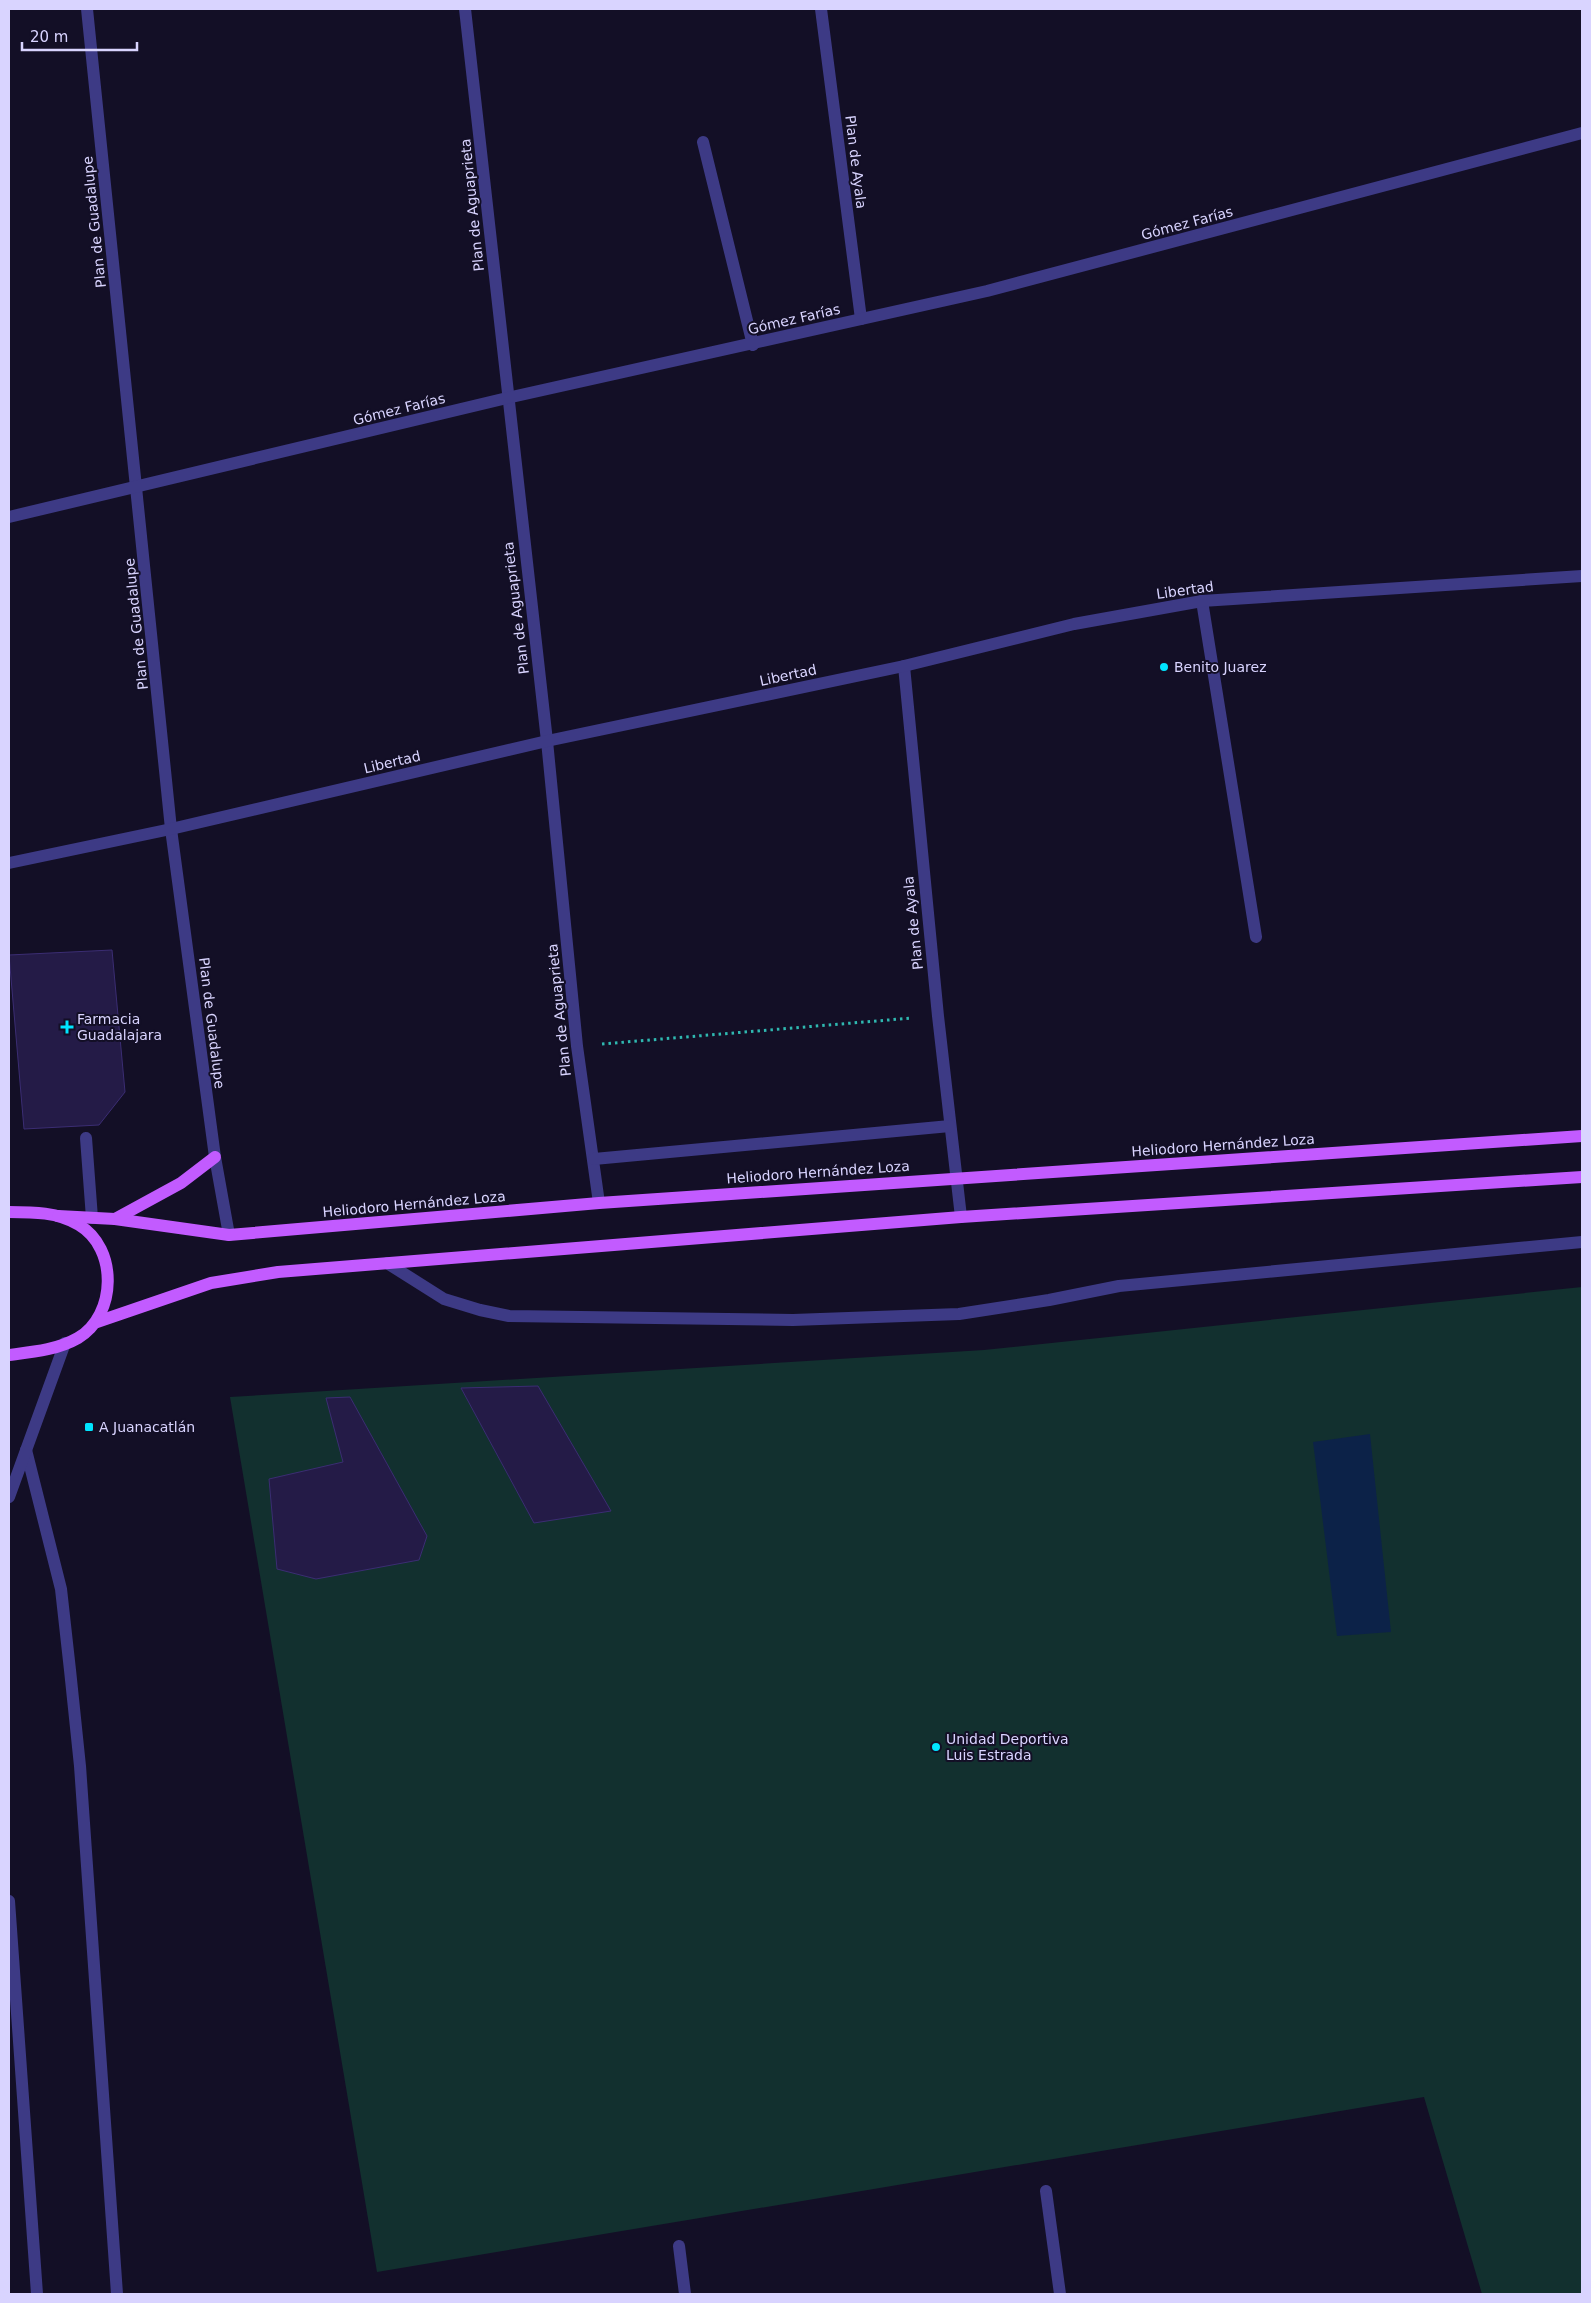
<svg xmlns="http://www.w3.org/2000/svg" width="1591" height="2303" viewBox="0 0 1591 2303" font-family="'DejaVu Sans',sans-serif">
<rect width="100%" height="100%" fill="#130f26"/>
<polygon fill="#12302f" points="1582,1287 1582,2294 1482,2294 1424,2097 377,2272 230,1397 984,1350"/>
<polygon fill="#0c2248" points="1370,1434 1391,1632 1337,1636 1313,1442"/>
<g fill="#241b47" stroke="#3b2d73">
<polygon points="112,950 125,1092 99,1125 24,1129 9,955"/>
<polygon points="538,1386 611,1511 534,1523 461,1388"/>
<polygon points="350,1397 427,1536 419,1560 316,1579 277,1569 269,1479 343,1462 326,1398"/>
</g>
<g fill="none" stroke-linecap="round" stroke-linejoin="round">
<polyline stroke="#2fb8b0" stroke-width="3" stroke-dasharray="2.5 4" stroke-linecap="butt" points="602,1044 912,1018"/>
<g stroke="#3d3a85" stroke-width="12">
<polyline points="87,9 171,829 215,1157 229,1235"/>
<polyline points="465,9 547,741 577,1046 599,1203"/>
<polyline points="821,9 861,319"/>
<polyline points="703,142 753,345"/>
<polyline points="9,517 507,398 987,291 1582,133"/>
<polyline points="1202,601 1256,937"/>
<polyline points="904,666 938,1016 961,1217"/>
<polyline points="9,863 171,829 547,741 904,666 1074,624 1202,601 1582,576"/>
<polyline points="86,1138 92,1218"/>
<polyline points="594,1159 950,1126"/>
<polyline points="387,1263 444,1299 480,1310 509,1316 793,1320 959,1314 1049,1300 1119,1286 1582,1242"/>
<polyline points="26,1450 61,1589 70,1670 80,1766 117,2294"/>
<polyline points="9,1497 65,1343"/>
<polyline points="9,1901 37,2294"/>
<polyline points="1046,2191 1060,2294"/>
<polyline points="679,2246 685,2294"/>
</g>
<g stroke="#c25bff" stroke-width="12">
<path d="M9,1212C33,1212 58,1212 79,1225C118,1248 117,1315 78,1338C57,1350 33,1352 9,1355"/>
<polyline points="58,1216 115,1219 229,1235 599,1203 1582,1136"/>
<polyline points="115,1219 181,1183 215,1157"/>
<polyline points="97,1322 211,1283 278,1272 961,1217 1582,1177"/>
</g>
</g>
<g fill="#00e5ff" stroke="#130f26" stroke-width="2">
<circle cx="1164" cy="667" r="5"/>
<path d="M64.5 1019.5h5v5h5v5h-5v5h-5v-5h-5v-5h5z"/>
<rect x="84" y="1422" width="10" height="10" rx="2.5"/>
<circle cx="936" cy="1747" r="5"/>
</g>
<g text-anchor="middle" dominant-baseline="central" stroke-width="4" stroke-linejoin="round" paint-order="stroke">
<g font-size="14" fill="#d9d4ff" stroke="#130f26">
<text transform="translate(856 162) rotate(83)">Plan de Ayala</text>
<text transform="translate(472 205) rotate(-96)">Plan de Aguaprieta</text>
<text transform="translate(94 222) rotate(-96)">Plan de Guadalupe</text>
<text transform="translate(1187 223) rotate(-15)">Gómez Farías</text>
<text transform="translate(794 319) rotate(-13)">Gómez Farías</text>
<text transform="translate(399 409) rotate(-14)">Gómez Farías</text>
<text transform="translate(1185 590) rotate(-8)">Libertad</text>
<text transform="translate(516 608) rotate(-97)">Plan de Aguaprieta</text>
<text transform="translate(136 624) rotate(-96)">Plan de Guadalupe</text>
<text transform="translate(788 675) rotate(-12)">Libertad</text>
<text transform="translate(392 762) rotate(-13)">Libertad</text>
<text transform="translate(913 923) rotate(-96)">Plan de Ayala</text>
<text transform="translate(559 1010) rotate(-96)">Plan de Aguaprieta</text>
<text transform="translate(212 1023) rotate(83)">Plan de Guadalupe</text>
<text transform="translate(1223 1145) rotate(-4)">Heliodoro Hernández Loza</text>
<text transform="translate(818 1172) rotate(-4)">Heliodoro Hernández Loza</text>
<text transform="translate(414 1204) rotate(-5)">Heliodoro Hernández Loza</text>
</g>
<g font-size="14" fill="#d9d4ff" stroke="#130f26" text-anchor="start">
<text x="1174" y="667">Benito Juarez</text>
<text x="77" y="1019">Farmacia<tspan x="77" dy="16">Guadalajara</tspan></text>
<text x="99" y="1427">A Juanacatlán</text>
<text x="946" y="1739">Unidad Deportiva<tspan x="946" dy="16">Luis Estrada</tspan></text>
</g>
</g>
<rect width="1591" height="2303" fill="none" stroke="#d9d4ff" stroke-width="20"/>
<path d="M22 42v8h115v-8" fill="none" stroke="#d9d4ff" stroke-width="2.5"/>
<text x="30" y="42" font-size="15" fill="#d9d4ff" stroke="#130f26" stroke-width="4" paint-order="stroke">20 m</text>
</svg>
